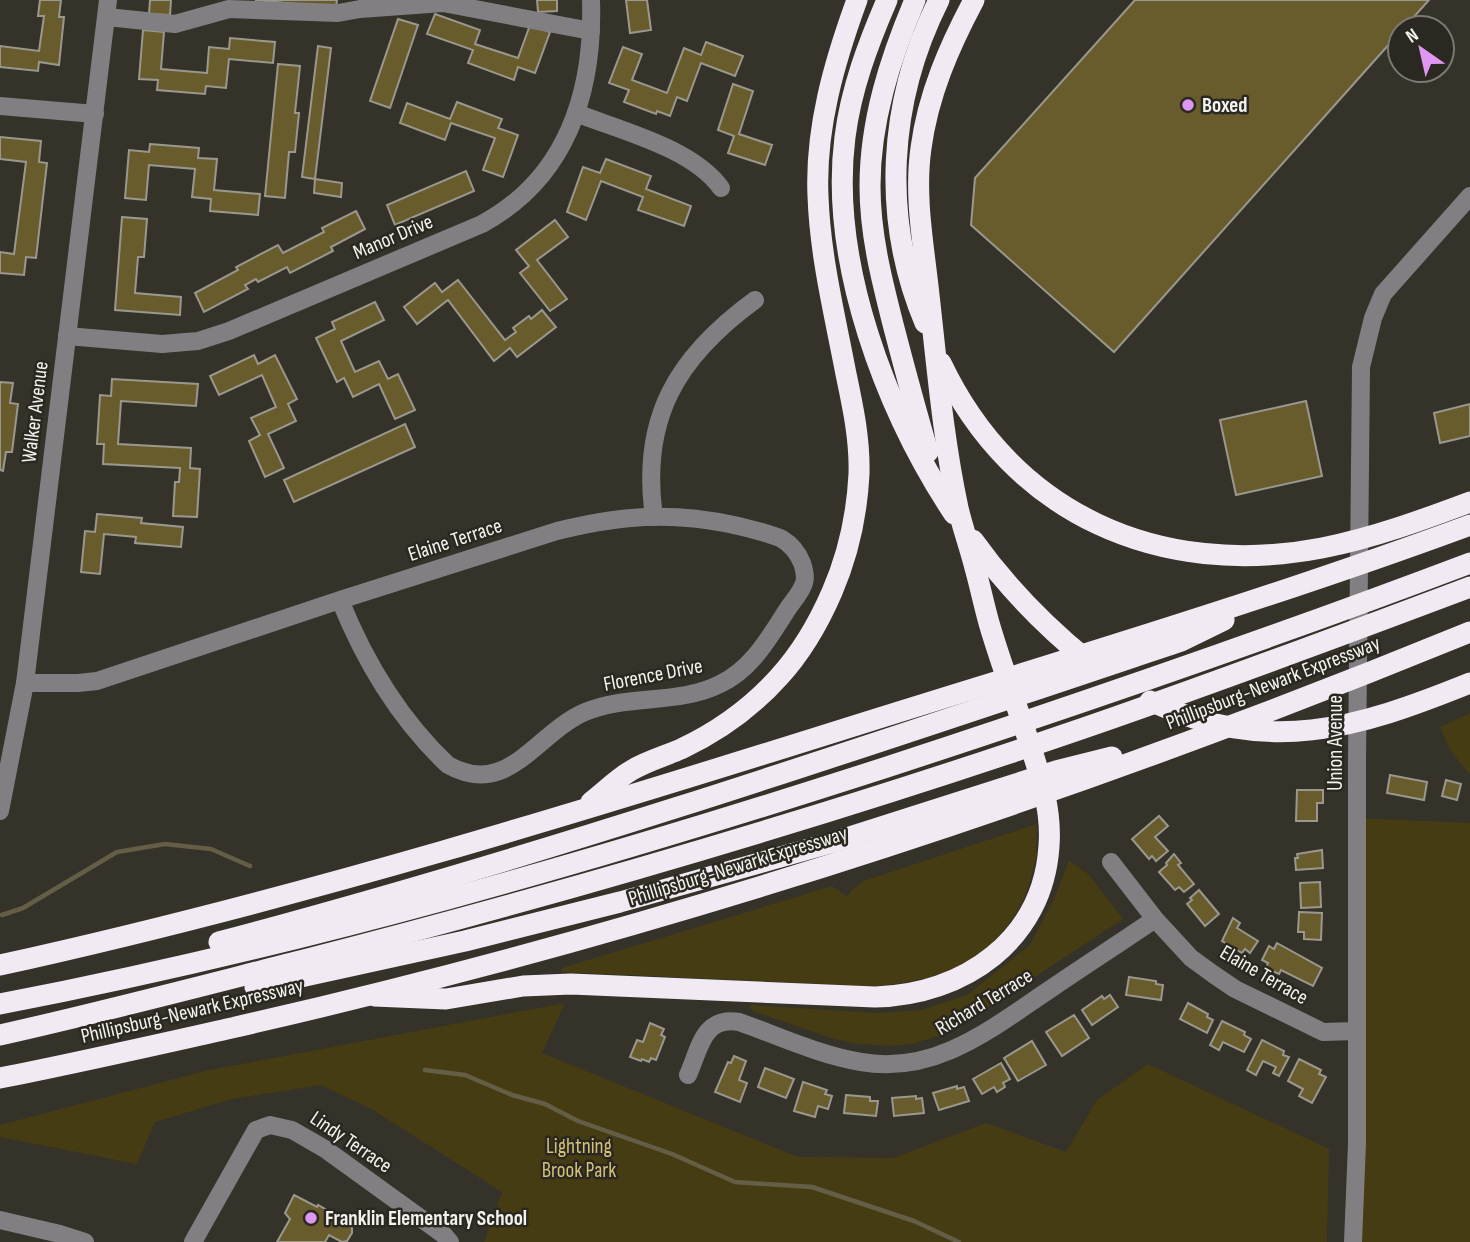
<svg xmlns="http://www.w3.org/2000/svg" width="1470" height="1242" viewBox="0 0 1470 1242" font-family="'Sofia Sans Condensed',sans-serif">
<rect width="100%" height="100%" fill="#343229"/>
<g fill="#463c14">
<polygon points="1470,713 1470,775 1450,750 1440,727"/>
<polygon points="1357,818 1470,823 1470,1242 1352,1242"/>
<path d="M1037,824L1036,852L1038,851C1034,865 1031,880 1026,893C998,960 938,983 870,986L562,972V968L832,886L849,898V893L863,881Z"/>
<polygon points="1069,860 1089,875 1123,919 972,1018 939,1036 915,1043 893,1046 859,1044 834,1039 753,1011 749,1005 877,1013 922,1010 967,995 1030,945 1055,897"/>
<polygon points="565,1003 542,1053 798,1157 893,1158 986,1123 1066,1152 1097,1100 1148,1064 1329,1149 1327,1242 484,1242 502,1192 373,1110 321,1085 232,1099 155,1122 137,1164 0,1137 0,1125 205,1071"/>
</g>
<g fill="none" stroke-linecap="round" stroke-linejoin="round">
<g stroke="#645e47" stroke-width="4.5">
<polyline points="2,915 23,908 117,852 165,844 211,849 250,866"/>
<polyline points="425,1070 465,1075 512,1095 545,1104 578,1121 672,1154 735,1182 812,1187 914,1221 959,1242"/>
</g>
</g>
<g fill="#685c2d" stroke="#9a988e" stroke-width="2">
<polygon points="40,0 61,0 59,17 64,17 59,65 39,62 38,71 0,67 0,46 39,51 44,16 38,16"/>
<polygon points="150,0 171,0 170,15 149,14"/>
<polygon points="255,0 337,0 336,8"/>
<polygon points="537,0 557,0 557,11 538,12"/>
<polygon points="626,0 647,0 651,30 630,33"/>
<polygon points="1135,0 1429,0 1404,28 1400,28 1400,32 1114,352 971,225 975,178"/>
<polygon points="435,14 480,30 475,44 518,58 530,25 550,32 535,73 518,67 514,80 468,63 473,50 427,34"/>
<polygon points="398,19 418,25 390,108 370,101"/>
<polygon points="143,30 164,32 161,69 207,73 209,47 229,49 230,38 275,42 273,63 229,59 226,88 206,86 205,94 157,90 158,80 139,79"/>
<polygon points="706,42 743,56 735,76 701,63 687,101 677,97 670,116 657,111 656,114 624,102 629,90 609,83 623,47 642,54 632,80 667,93 684,48 701,55"/>
<polygon points="318,46 331,48 315,179 302,177"/>
<polygon points="278,64 300,66 295,113 299,113 295,152 289,152 285,198 265,196"/>
<polygon points="733,84 753,91 739,134 772,145 765,165 728,153 734,136 718,130"/>
<polygon points="457,102 502,119 498,128 518,135 503,177 483,170 495,138 451,123 445,140 400,123 407,103 450,119"/>
<polygon points="0,137 41,141 39,162 47,163 36,258 26,257 24,275 0,273 0,252 14,254 26,162 0,159"/>
<polygon points="150,144 199,148 198,158 217,159 214,190 260,194 258,215 210,211 211,199 192,197 195,169 149,165 146,200 125,198 129,150 149,152"/>
<polygon points="606,159 651,176 646,189 691,206 684,226 638,210 643,197 601,181 586,220 567,212 583,167 600,173"/>
<polygon points="466,171 474,191 395,225 387,205"/>
<polygon points="315,179 342,183 341,197 314,193"/>
<polygon points="356,211 365,229 331,247 333,251 290,273 287,267 258,282 256,279 245,285 248,289 204,312 195,293 238,270 236,267 278,245 283,253 324,232 322,228"/>
<polygon points="122,217 147,219 144,257 138,257 135,293 181,297 180,315 115,310"/>
<polygon points="555,220 568,237 537,260 567,299 550,311 520,273 529,266 516,250"/>
<polygon points="458,280 505,340 516,332 513,328 529,316 531,319 542,310 556,327 517,357 510,348 494,361 448,300 417,324 404,307 435,283 442,292"/>
<polygon points="375,302 384,320 341,341 355,372 379,361 388,379 398,374 415,410 395,419 379,384 353,397 344,378 337,382 316,338 335,329 332,322"/>
<polygon points="254,355 258,364 275,355 297,399 288,404 296,421 268,434 284,468 265,477 249,441 260,435 251,418 276,407 262,375 219,395 210,376"/>
<polygon points="112,379 198,384 196,406 121,401 118,444 191,448 190,468 200,469 197,517 173,516 175,482 179,482 180,468 103,464 104,444 97,444 100,395 111,396"/>
<polygon points="0,382 13,383 10,403 18,404 12,452 6,452 3,471 0,470"/>
<polygon points="1306,401 1322,476 1236,495 1220,420"/>
<polygon points="1470,404 1470,436 1440,443 1434,413"/>
<polygon points="405,424 415,447 294,502 284,480"/>
<polygon points="97,514 142,518 141,523 183,527 181,547 135,543 136,537 104,534 100,574 81,572 85,531 95,532"/>
<polygon points="1390,775 1427,782 1424,800 1387,793"/>
<polygon points="1446,780 1461,784 1457,800 1442,796"/>
<polygon points="1297,790 1323,790 1323,803 1317,803 1317,821 1296,821"/>
<polygon points="1159,816 1168,826 1155,837 1168,851 1156,861 1152,856 1149,859 1132,839"/>
<polygon points="1322,850 1323,868 1296,870 1295,858 1298,858 1297,854"/>
<polygon points="1174,854 1181,863 1178,865 1194,884 1184,892 1179,887 1175,890 1159,872 1167,865 1166,863"/>
<polygon points="1320,882 1321,907 1301,908 1300,883"/>
<polygon points="1199,890 1219,914 1205,926 1187,904 1192,900 1190,898"/>
<polygon points="1299,912 1322,913 1321,940 1304,939 1304,932 1298,932"/>
<polygon points="1233,918 1240,923 1237,928 1258,941 1250,953 1245,949 1242,953 1222,941"/>
<polygon points="1277,943 1322,968 1313,986 1281,970 1279,974 1266,968 1268,963 1262,960 1269,946 1274,949"/>
<polygon points="1129,977 1156,981 1156,984 1163,985 1161,1000 1126,995"/>
<polygon points="1110,995 1118,1007 1092,1025 1082,1010 1102,996 1104,999"/>
<polygon points="1188,1003 1208,1014 1207,1017 1213,1020 1207,1033 1180,1019"/>
<polygon points="1074,1015 1089,1038 1062,1056 1046,1032"/>
<polygon points="1222,1021 1245,1032 1244,1035 1251,1039 1244,1052 1223,1042 1219,1050 1210,1045"/>
<polygon points="650,1023 664,1029 661,1035 665,1037 656,1060 651,1058 649,1062 642,1059 641,1061 630,1057 637,1040 643,1042"/>
<polygon points="1262,1040 1284,1051 1283,1055 1289,1057 1279,1076 1273,1073 1276,1067 1263,1061 1256,1075 1247,1070"/>
<polygon points="1032,1041 1046,1065 1018,1081 1004,1058"/>
<polygon points="734,1056 746,1061 739,1080 747,1083 740,1102 715,1092 728,1062 731,1063"/>
<polygon points="1299,1059 1321,1070 1319,1074 1326,1077 1312,1103 1299,1096 1303,1089 1288,1081"/>
<polygon points="1001,1063 1010,1079 1003,1083 1005,1087 997,1092 994,1087 982,1094 973,1079"/>
<polygon points="765,1068 794,1079 786,1098 758,1087"/>
<polygon points="803,1082 827,1090 825,1094 832,1096 828,1109 818,1106 815,1117 794,1111"/>
<polygon points="957,1086 957,1089 964,1087 969,1101 939,1110 933,1093"/>
<polygon points="846,1095 870,1097 870,1101 878,1101 876,1116 844,1113"/>
<polygon points="916,1096 916,1099 922,1098 924,1113 894,1116 892,1098"/>
<polygon points="294,1195 317,1207 318,1205 327,1210 325,1213 352,1228 352,1233 347,1241 342,1242 329,1235 325,1242 277,1242 290,1219 285,1213"/>
</g>
<g fill="none" stroke-linecap="round" stroke-linejoin="round">
<g stroke="#827f82" stroke-width="18">
<polyline points="107,17 175,24 229,9 338,13 360,9 443,3 591,31"/>
<polyline points="0,106 95,114"/>
<path d="M576,113C622,131 692,148 721,188"/>
<path d="M67,336L162,344L198,341L229,331L482,224C567,178 594,92 591,0"/>
<path d="M654,517C640,418 677,357 755,300"/>
<path d="M25,683H78L97,681L340,600L557,531C582,525 606,520 631,518C675,514 720,520 762,532C768,534 776,536 782,539C792,545 798,553 802,563C804,568 806,578 804,583C801,593 792,602 787,610C769,638 751,670 720,684C679,705 627,694 585,712C536,733 508,799 448,765C399,719 365,662 340,600"/>
<polyline points="0,811 25,683 108,0"/>
<polyline points="1111,862 1155,919 1191,958 1213,974 1235,989 1323,1032 1356,1031"/>
<path d="M688,1075C700,1048 703,1016 739,1022C779,1036 819,1055 861,1062C935,1075 991,1029 1049,990C1084,966 1120,943 1155,919"/>
<polyline points="0,1220 60,1234 85,1242"/>
<polyline points="193,1242 256,1130 270,1125 292,1130 325,1149 444,1235 450,1242"/>
<polyline points="1353,1242 1357,1143 1357,763 1361,367 1373,318 1383,294 1470,196"/>
</g>
<g stroke="#f1eaf3" stroke-width="21">
<path d="M887,0C868,44 851,89 845,137C829,262 886,411 954,514"/>
<path d="M915,0C890,59 870,121 870,186C870,235 882,281 894,328C905,370 916,411 928,452"/>
<path d="M925,323C881,218 888,101 939,0"/>
<path d="M941,363C1013,515 1160,579 1322,548C1373,538 1422,520 1470,502"/>
<path d="M973,540C1005,585 1045,626 1088,661"/>
<path d="M1150,701C1269,756 1356,729 1470,683"/>
<path d="M591,802C604,792 618,778 632,770C647,761 665,756 681,749C717,732 752,707 779,677C801,653 819,622 832,592C848,555 857,514 859,474C860,440 853,407 846,374C835,316 820,256 818,196C815,129 834,63 857,0"/>
<path d="M219,942C544,856 862,748 1181,641L1224,620"/>
<path d="M0,965C296,900 587,810 876,719C1075,657 1275,597 1470,525"/>
<polyline points="255,987 465,941 620,902 834,842 1056,771 1112,757"/>
<path d="M374,996L446,999L523,986L571,984L875,997C964,995 1043,940 1049,846C1052,807 1039,772 1027,736C1014,698 1000,661 989,623C984,605 980,586 975,568C970,548 963,529 958,508C943,438 937,366 929,295C924,247 914,197 921,148C928,95 949,47 974,0"/>
<path d="M0,1004C301,946 596,861 887,767C1083,703 1277,636 1470,563"/>
<path d="M0,1035C103,1012 205,985 308,959C567,892 824,817 1078,730C1209,685 1340,636 1470,587"/>
<path d="M0,1078C76,1063 151,1046 227,1029C651,933 1067,797 1470,632"/>
</g>
</g>
<g fill="#de98f3" stroke="#2a2820" stroke-width="2.5">
<circle cx="1188" cy="105" r="7"/>
<circle cx="311" cy="1218" r="7"/>
</g>
<g text-anchor="middle" dominant-baseline="central" stroke-width="5" stroke-linejoin="round" paint-order="stroke">
<g font-size="21" font-weight="bold" fill="#f4f2ed" stroke="#2a2820" text-anchor="start">
<text x="1202" y="105">Boxed</text>
<text x="325" y="1218">Franklin Elementary School</text>
</g>
<g font-size="21" fill="#f4f2ed" stroke="#2a2820">
<text transform="translate(393 237) rotate(-23)">Manor Drive</text>
<text transform="translate(35 412) rotate(-83)">Walker Avenue</text>
<text transform="translate(455 540) rotate(-18)">Elaine Terrace</text>
<text transform="translate(653 675) rotate(-11)">Florence Drive</text>
<text transform="translate(1273 683) rotate(-21)">Phillipsburg-Newark Expressway</text>
<text transform="translate(1335 743) rotate(-90)">Union Avenue</text>
<text transform="translate(738 866) rotate(-17)">Phillipsburg-Newark Expressway</text>
<text transform="translate(1264 975) rotate(30)">Elaine Terrace</text>
<text transform="translate(984 1002) rotate(-31)">Richard Terrace</text>
<text transform="translate(192 1011) rotate(-13)">Phillipsburg-Newark Expressway</text>
<text transform="translate(351 1142) rotate(34)">Lindy Terrace</text>
</g>
<g font-size="21" fill="#d5c277" stroke="#2a2820">
<text x="579" y="1146">Lightning<tspan x="579" dy="24">Brook Park</tspan></text>
</g>
</g>
<g transform="translate(1421 49) rotate(326)"><circle r="33" fill="#2a2820" stroke="#7b7972" stroke-width="2"/>
<path d="M0-5L12 26L0 18L-12 26Z" fill="#de98f3"/>
<text y="-10" font-size="19" font-weight="bold" text-anchor="middle" fill="#f4f2ed">N</text>
</g>
</svg>
